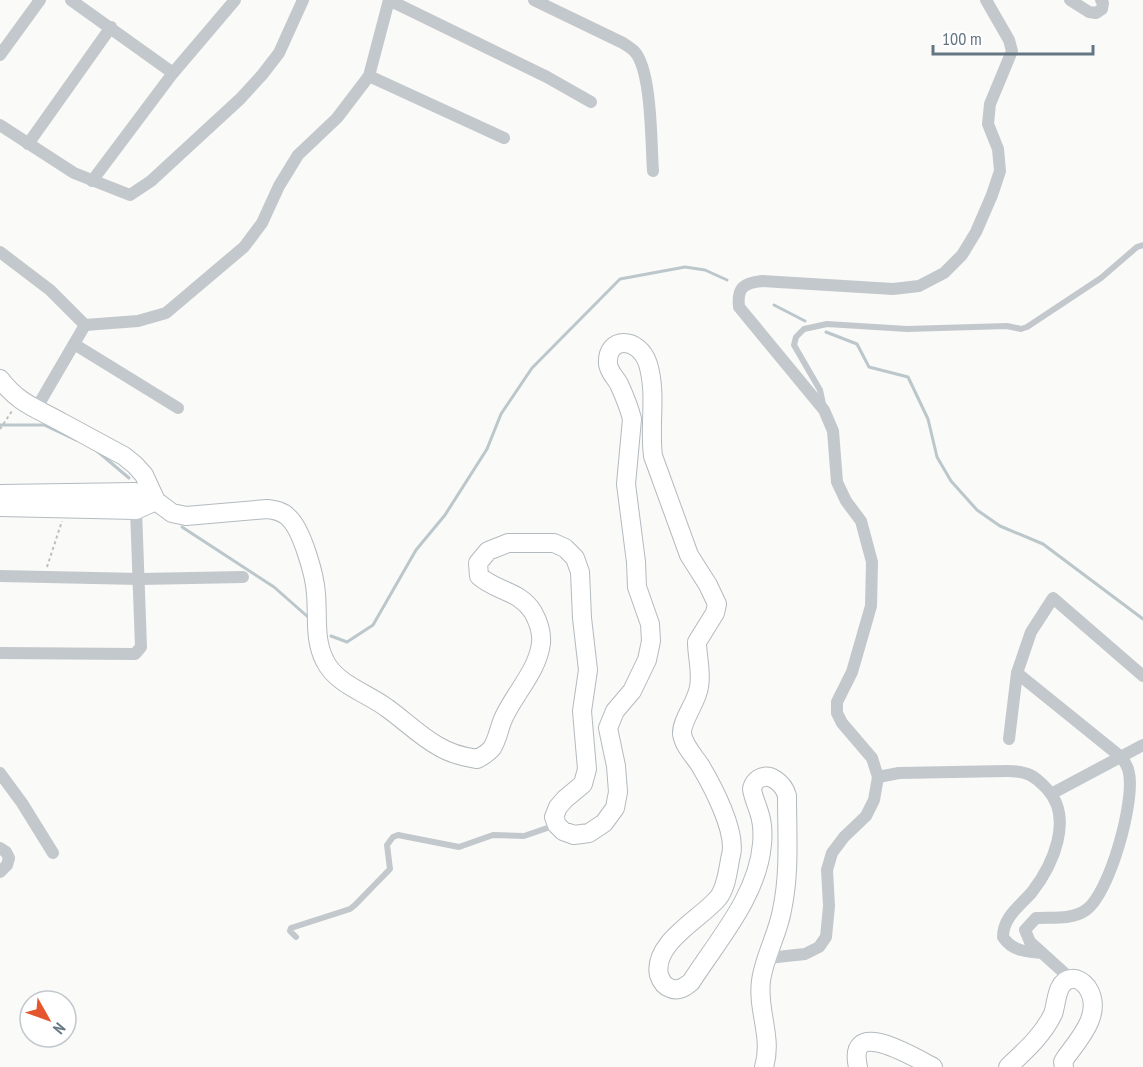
<svg xmlns="http://www.w3.org/2000/svg" width="1143" height="1067" viewBox="0 0 1143 1067" font-family="'PT Sans Narrow',sans-serif">
<rect width="100%" height="100%" fill="#fafaf8"/>
<g fill="none" stroke-linecap="round" stroke-linejoin="round">
<g stroke="#bbc7cb" stroke-width="3">
<polyline points="774,305 805,321"/>
<polyline points="826,332 857,344 869,367 908,377 928,419 937,457 951,481 977,510 1000,526 1043,544 1143,619"/>
<polyline points="0,425 44,425 76,440"/>
<polyline points="97,451 129,478"/>
<polyline points="182,527 274,587 308,617"/>
<polyline points="331,636 347,642 373,625 416,550 445,515 487,449 501,414 532,368 620,279 685,267 705,270 727,280"/>
</g>
<g stroke="#b3babf" stroke-width="20">
<g id="secondary">
<path d="M0,379C18,403 36,408 61,422C82,433 103,445 124,456L135,465L144,475L156,501L172,513L186,516L267,509C275,510 282,511 288,517C302,529 315,576 316,594C318,617 314,640 325,661C336,684 367,693 387,708C404,720 420,736 438,746C449,753 464,757 477,759C483,756 488,753 492,748C498,739 499,727 504,717C515,693 538,670 541,643C542,632 538,621 533,612C519,590 497,592 479,576L478,563L488,551L508,543H554L565,548L575,558L580,572L582,618L588,670L582,711L587,769L583,784L565,799L558,807L554,817L557,825L563,831L574,835L589,833L604,823L615,808L618,792L616,766L608,728L615,711L632,691L647,660L651,641L650,624L637,587L636,562L626,484L632,419C629,407 624,395 619,384C615,377 609,372 608,364C606,336 639,336 648,364C657,394 649,425 653,456L689,555L708,585L717,604L715,613L697,642C697,657 702,671 699,687C697,702 681,721 682,734C684,746 694,756 700,765C712,785 737,832 731,855C728,868 727,887 718,898C702,918 652,943 659,975C661,981 664,986 670,988C678,992 685,987 691,982C718,940 758,895 762,844C763,834 762,821 759,812C757,805 753,797 752,789C752,787 754,783 756,781C768,769 784,784 787,796C787,834 790,873 782,910C778,934 764,957 761,981C757,1010 773,1037 764,1067"/>
<polyline points="0,494 135,492 156,501"/>
<polyline points="0,507 136,510 156,501"/>
<path d="M858,1067C846,1015 915,1058 933,1067"/>
<path d="M1008,1067C1025,1051 1043,1035 1053,1014C1057,1003 1056,981 1071,979C1077,978 1083,982 1087,987C1104,1012 1080,1038 1066,1057L1063,1062L1064,1067"/>
</g>
</g>
<g stroke="#bbbfc2" stroke-width="2" stroke-dasharray="3 3" stroke-linecap="butt">
<polyline points="0,429 12,411"/>
<polyline points="47,567 62,521"/>
</g>
<g stroke="#c3c8cc" stroke-width="6">
<polyline points="823,404 820,390 794,345 796,337 804,329 827,324 907,329 1007,326 1021,329 1027,327 1101,278 1137,247 1143,245"/>
<polyline points="296,937 290,931 291,928 350,909 355,905 390,869 387,845 393,837 398,835 459,847 493,835 524,836 556,825"/>
</g>
<g stroke="#c3c8cc" stroke-width="12">
<polyline points="71,0 173,73"/>
<polyline points="389,0 547,77 591,102"/>
<path d="M534,0L623,43C626,45 631,48 634,51C652,69 651,144 653,171"/>
<polyline points="1070,0 1089,12 1096,13 1102,9 1103,3 1101,0"/>
<polyline points="0,55 40,0"/>
<polyline points="369,76 504,138"/>
<polyline points="0,125 74,173 130,195 151,181 240,99 262,75 279,53 303,0"/>
<polyline points="28,144 111,27"/>
<polyline points="92,181 173,73 235,0"/>
<polyline points="0,252 50,290 85,325"/>
<polyline points="85,325 138,321 166,313 244,247 262,223 279,186 298,155 337,118 369,76 389,0"/>
<polyline points="74,344 178,408"/>
<polyline points="36,409 85,325"/>
<polyline points="0,576 140,579 243,577"/>
<polyline points="0,653 135,654 141,647 136,510"/>
<path d="M1017,673L1121,757C1125,762 1128,766 1129,773C1135,801 1110,893 1086,910C1072,920 1052,917 1036,918L1025,930L1030,942L1071,979"/>
<polyline points="1009,739 1017,673 1031,632 1053,598 1143,676"/>
<polyline points="0,773 22,803 53,853"/>
<path d="M878,777L899,773L1007,771C1027,771 1034,775 1047,789C1074,818 1053,865 1032,892C1020,906 1003,917 1003,937C1012,951 1027,952 1042,953"/>
<polyline points="1051,794 1143,745"/>
<polyline points="0,848 6,852 9,858 7,865 0,872"/>
<path d="M768,958L805,954L819,947L826,937L829,906L827,870L832,853L844,837L866,816L874,800L878,777L872,758L842,723L837,713V702L852,672L871,606L872,562L861,521L846,501L837,482L833,431L824,410L739,307C737,288 743,283 762,281L893,289L919,286L944,273L962,255L976,232L992,195L1000,171L998,149L988,124L990,104L1012,51L1009,40L986,0"/>
</g>
<use href="#secondary" stroke="#fff" stroke-width="18"/>
</g>
<g transform="translate(48 1019) rotate(130)"><circle r="28" fill="#ffffff" stroke="#c1c8cd" stroke-width="1.5"/>
<path d="M0-4.5L10 22L0 15L-10 22Z" fill="#e4572e"/>
<text y="-9" font-size="16" font-weight="bold" text-anchor="middle" fill="#657683">N</text>
</g>
<path d="M933 45v9h160v-9" fill="none" stroke="#657683" stroke-width="3"/>
<text x="942" y="45" font-size="18" fill="#657683" stroke="#ffffff" stroke-width="4.5" paint-order="stroke">100 m</text>
</svg>
